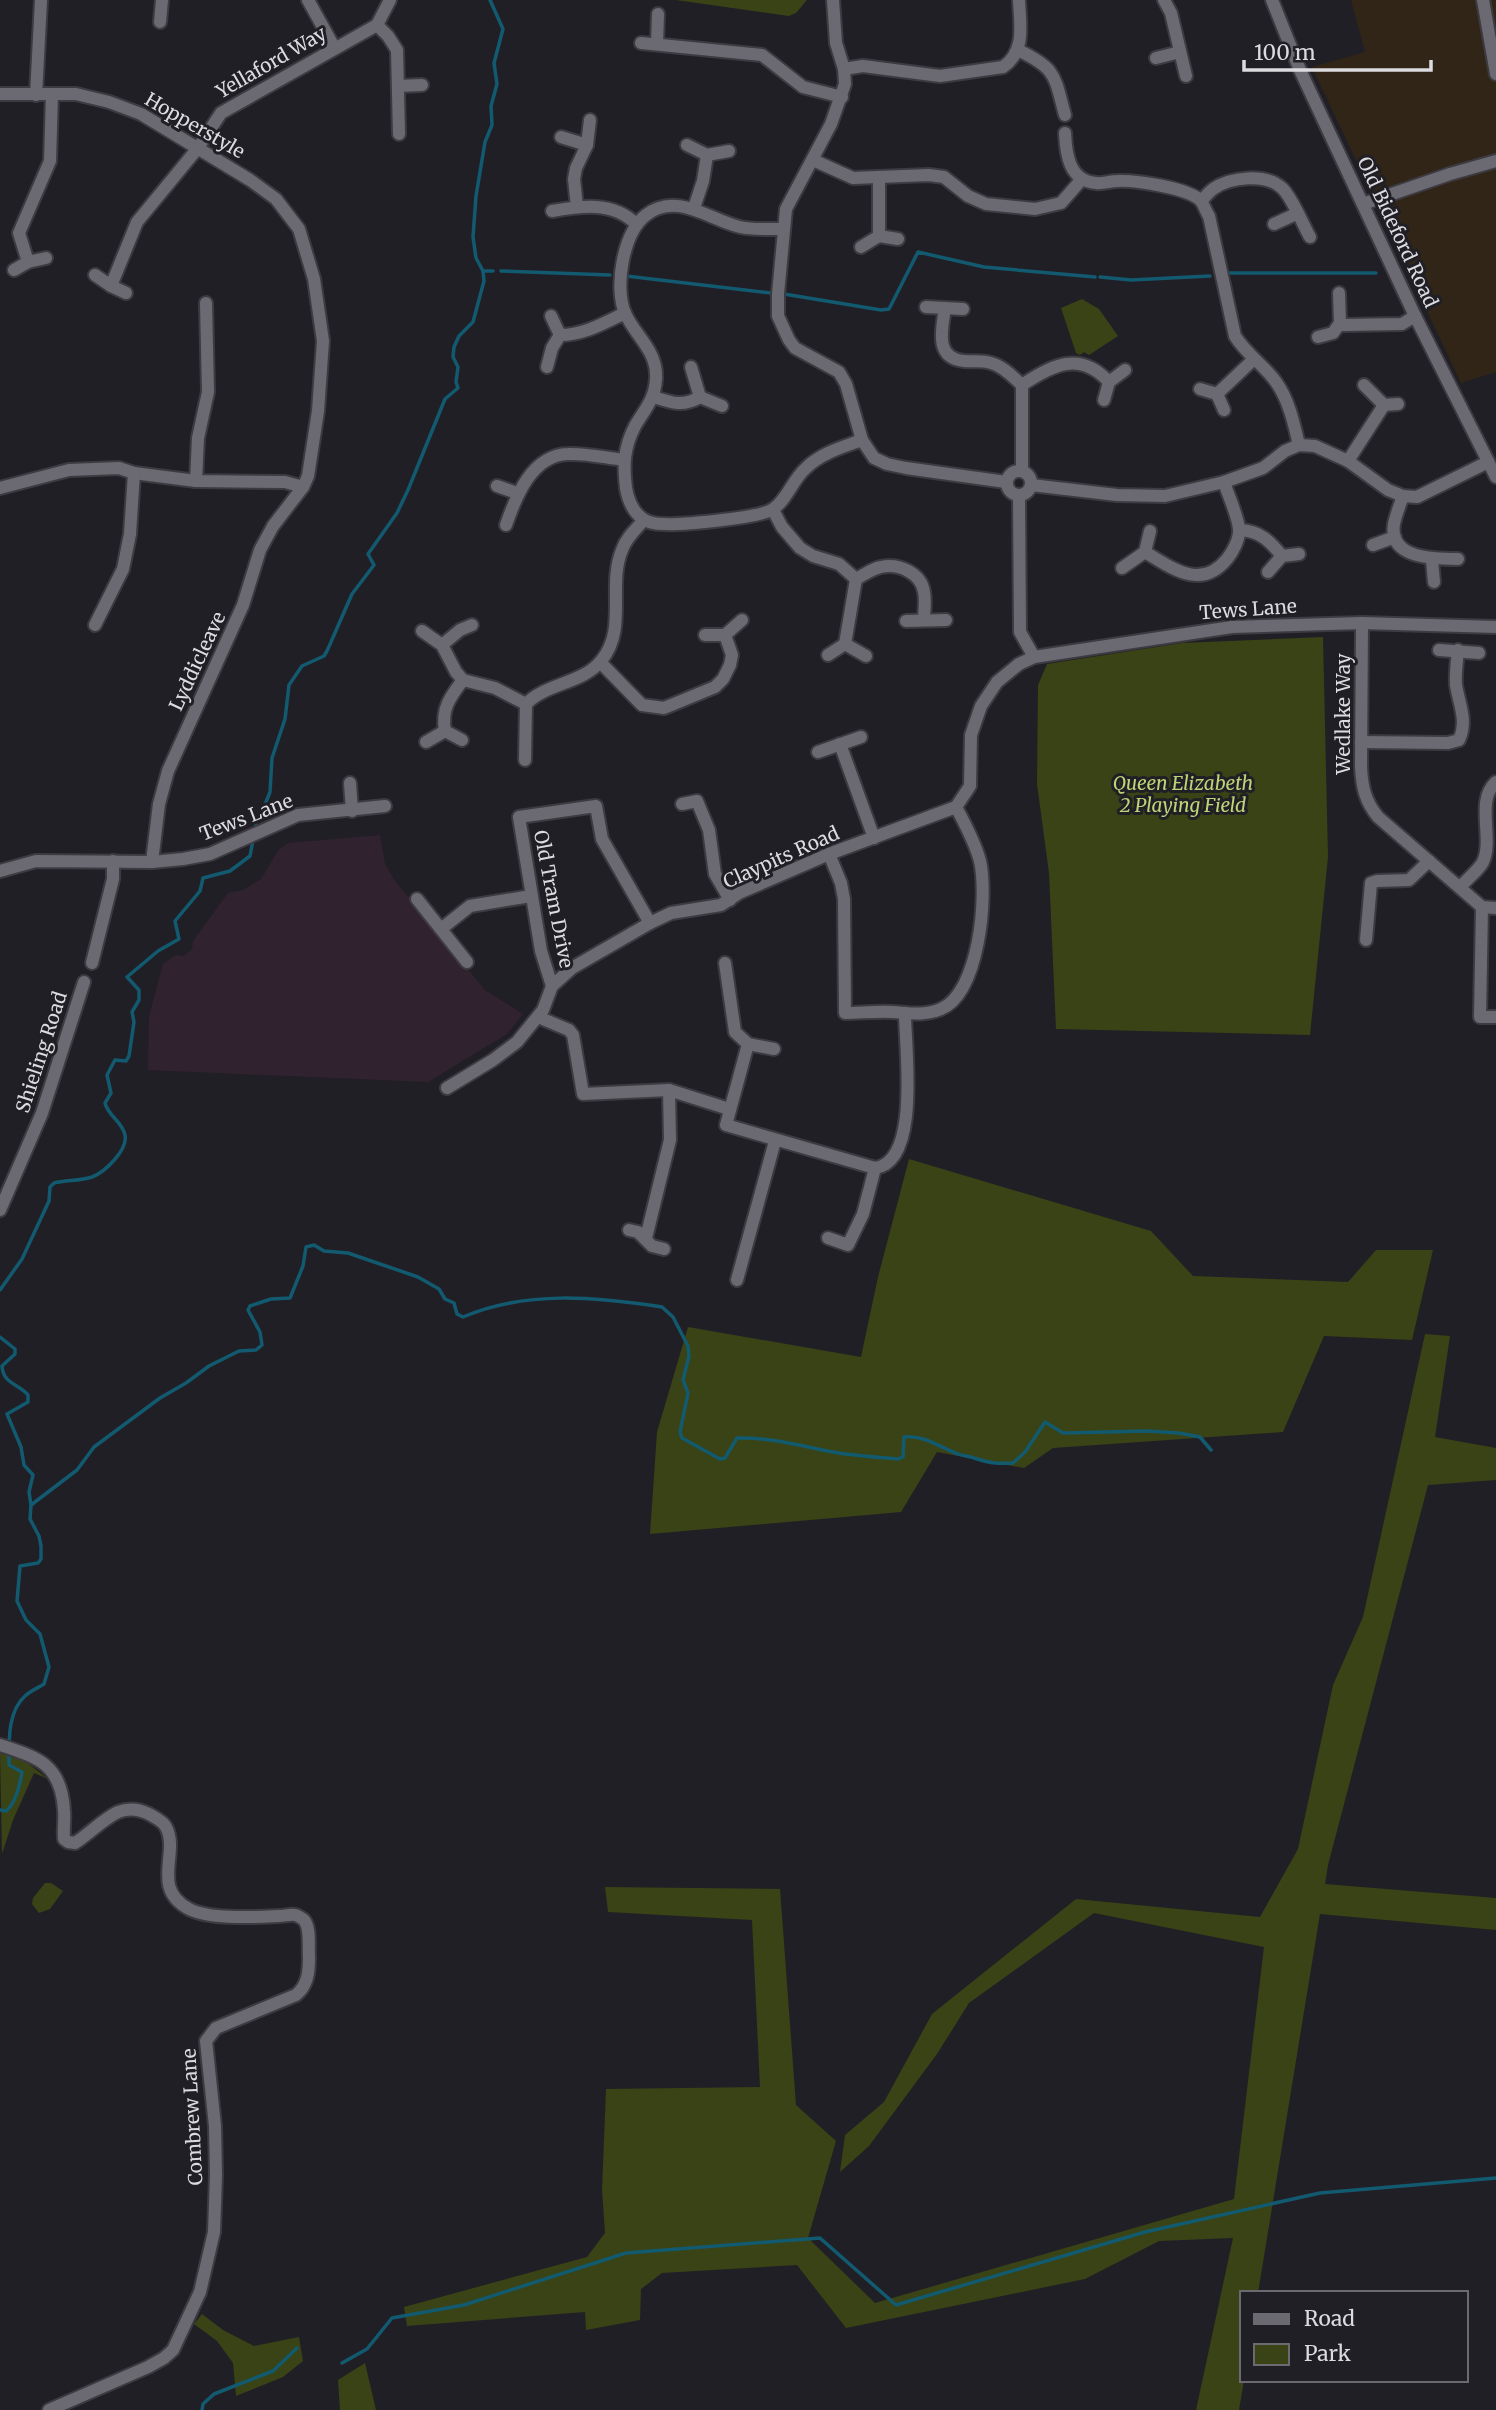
<svg xmlns="http://www.w3.org/2000/svg" width="1496" height="2410" viewBox="0 0 1496 2410" font-family="Merriweather,serif">
<rect width="100%" height="100%" fill="#211f26"/>
<polygon fill="#302517" points="1351,0 1496,0 1496,372 1461,383 1312,67 1365,52"/>
<polygon fill="#30222f" points="380,835 385,864 395,881 485,990 523,1014 507,1034 428,1082 148,1070 149,1016 163,964 176,955 184,956 192,949 193,941 228,893 243,890 261,879 279,849 289,843"/>
<g fill="#394315">
<polygon points="676,0 807,0 796,13 789,16"/>
<polygon points="1082,299 1099,309 1118,336 1089,355 1084,352 1080,355 1076,353 1061,308"/>
<polygon points="1323,637 1328,857 1310,1035 1056,1029 1049,873 1037,784 1038,685 1047,664 1182,643"/>
<polygon points="909,1159 1151,1231 1193,1276 1348,1282 1376,1250 1433,1250 1412,1340 1324,1336 1283,1432 1053,1448 1024,1468 937,1452 901,1512 650,1534 657,1432 688,1327 861,1357 878,1277"/>
<polygon points="1425,1334 1450,1336 1435,1437 1496,1448 1496,1480 1428,1485 1328,1865 1325,1884 1496,1898 1496,1930 1320,1914 1258,2293 1242,2293 1242,2380 1244,2380 1239,2410 1196,2410 1233,2238 1159,2241 1085,2279 846,2328 797,2265 662,2273 641,2289 640,2320 586,2330 585,2312 407,2326 404,2307 587,2257 605,2233 602,2190 606,2089 760,2087 752,1920 608,1912 605,1887 780,1889 796,2105 836,2141 808,2238 875,2303 1234,2199 1264,1947 1094,1913 969,2003 937,2054 869,2146 840,2172 845,2135 884,2102 932,2014 1076,1899 1260,1917 1298,1849 1333,1685 1363,1617"/>
<polygon points="0,1753 25,1761 48,1779 34,1773 13,1820 2,1854"/>
<polygon points="45,1883 51,1883 63,1891 50,1909 39,1913 32,1904 33,1898"/>
<polygon points="202,2314 223,2330 254,2346 299,2337 303,2361 283,2377 236,2396 233,2363 217,2341 194,2324"/>
<polygon points="365,2363 376,2410 340,2410 338,2380"/>
</g>
<g fill="none" stroke-linecap="round" stroke-linejoin="round">
<g stroke="#125a6f" stroke-width="3.5">
<polyline points="483,271 493,271"/>
<polyline points="501,271 610,275"/>
<polyline points="1228,273 1376,273"/>
<polyline points="626,276 771,293"/>
<polyline points="1100,277 1131,280 1210,276"/>
<polyline points="784,294 881,310 889,309 918,252 984,267 1095,277"/>
<polyline points="255,829 257,817 262,812 270,792 272,758 285,719 289,685 302,666 324,656 327,651 352,594 374,565 368,554 397,513 408,490 445,399 458,388 456,382 458,367 453,357 454,347 459,336 473,322 484,281 483,271 476,258 473,237 476,196 485,142 492,125 491,106 497,84 494,63 503,29 490,0"/>
<path d="M0,1290L22,1259L49,1201L50,1187L54,1183C66,1180 80,1181 92,1177C105,1172 128,1150 125,1135C122,1121 108,1116 105,1103L111,1093L107,1075L115,1060L126,1061L129,1056L134,1022L132,1012L139,1000V990L127,977L158,951L179,939L175,921L200,891L203,878L230,871L250,856L253,840"/>
<path d="M0,1337L15,1349V1354L2,1366C3,1384 19,1384 28,1395V1402L7,1414L21,1447L24,1465L33,1475L29,1492L31,1505L30,1519L39,1536L41,1546V1559L38,1563L20,1566L17,1601L26,1620L40,1634L49,1667L44,1684C38,1688 30,1691 25,1696C7,1712 9,1743 9,1765L22,1772C20,1784 16,1803 6,1811L0,1810"/>
<path d="M31,1505L77,1470L94,1447L160,1398L186,1383L209,1366L239,1351L256,1350L262,1345L260,1332L248,1310L250,1306L271,1299L290,1298L303,1266L306,1247L314,1245L324,1251L348,1253L418,1277L439,1289L445,1299L454,1303L457,1314L463,1317C527,1290 595,1297 662,1307L673,1317L688,1346L689,1356L683,1380L688,1393L680,1432L682,1438L720,1459L725,1458L737,1438C770,1437 801,1446 833,1452C855,1456 877,1457 898,1459L903,1457L904,1437C925,1435 939,1447 958,1454C963,1456 969,1456 974,1458C990,1463 996,1464 1013,1463L1025,1452L1045,1422L1063,1433L1148,1431L1179,1433L1200,1437L1211,1450"/>
<polyline points="342,2363 367,2349 392,2318 464,2305 626,2253 820,2238 896,2305 1145,2232 1320,2193 1496,2178"/>
<polyline points="202,2410 203,2404 214,2394 273,2371 297,2348"/>
</g>
<g stroke="#3d3b41" stroke-width="16">
<g id="minor">
<polyline points="308,0 334,47"/>
<polyline points="833,0 836,43 844,69 845,84 831,124 786,209 778,294 778,316 789,340 795,348 839,372 846,384 862,440 874,458 887,464 906,468 1006,482"/>
<polyline points="1164,0 1171,13 1186,76"/>
<polyline points="1272,0 1300,70 1415,316 1496,477"/>
<polyline points="1483,0 1496,74"/>
<polyline points="160,22 162,0"/>
<polyline points="377,25 388,36 397,50 399,134"/>
<polyline points="377,25 390,0"/>
<polyline points="641,43 762,55 803,87 842,97"/>
<polyline points="657,44 658,14"/>
<path d="M1018,50C1057,69 1054,75 1065,115"/>
<polyline points="1156,58 1180,52"/>
<path d="M844,69L863,66L940,76L1003,67C1026,51 1020,25 1019,0"/>
<polyline points="398,86 422,85"/>
<polyline points="0,94 76,94 109,102 141,114 250,180 276,199 299,229 314,279 323,341 318,411 308,476 303,487 273,526 260,550 243,605 168,771 159,804 152,862"/>
<polyline points="36,95 41,0"/>
<path d="M1065,133C1066,154 1069,181 1096,183C1103,184 1110,181 1117,181C1135,180 1189,188 1201,201C1204,205 1206,212 1209,216L1235,336C1246,354 1264,365 1276,382C1289,400 1294,424 1299,445"/>
<polyline points="561,137 587,145"/>
<polyline points="687,145 707,155"/>
<polyline points="813,160 853,178 929,175 944,177 968,196 986,204 1035,209 1061,203 1082,179"/>
<path d="M1201,201C1205,197 1209,192 1213,189C1230,177 1266,173 1282,188C1292,197 1303,225 1310,237"/>
<polyline points="1363,204 1450,174 1496,161"/>
<polyline points="577,207 574,179 576,168 587,145 590,120"/>
<polyline points="694,208 703,181 707,155 729,151"/>
<path d="M552,211C581,206 613,201 636,224"/>
<polyline points="1274,224 1296,214"/>
<path d="M783,229C769,229 753,230 740,227C710,220 676,191 646,215C623,233 614,287 625,313C635,336 658,351 656,379C655,399 645,409 635,426C624,447 623,465 626,488C628,500 633,512 643,519C649,523 657,524 664,524C681,525 761,518 773,509C787,500 793,479 806,468C821,453 843,447 862,440"/>
<polyline points="879,236 898,239"/>
<polyline points="861,247 879,236 879,179"/>
<polyline points="28,262 19,233 50,161 52,94"/>
<polyline points="14,270 28,262 46,258"/>
<polyline points="95,275 111,286 137,222 198,148 221,113 377,25"/>
<polyline points="111,286 126,293"/>
<polyline points="1339,293 1340,323 1343,325 1402,324 1415,316"/>
<polyline points="926,307 963,309"/>
<path d="M945,308C942,329 934,358 964,361C973,362 982,360 991,363C1003,366 1013,377 1022,385C1052,365 1080,350 1109,382L1125,370"/>
<polyline points="551,316 560,335"/>
<polyline points="1318,337 1333,333 1340,323"/>
<path d="M547,367L552,348L560,335C584,335 604,323 625,313"/>
<polyline points="691,367 700,397"/>
<polyline points="1200,389 1217,394 1254,359"/>
<polyline points="1217,394 1224,410"/>
<path d="M654,397C672,403 683,407 700,397L722,406"/>
<polyline points="1104,400 1109,382"/>
<polyline points="1384,405 1398,404"/>
<polyline points="1348,461 1384,405 1364,385"/>
<circle cx="1019" cy="483" r="12"/>
<polyline points="1022,471 1022,385"/>
<polyline points="196,481 198,438 208,392 206,303"/>
<polyline points="1031,485 1117,495 1165,496 1224,482 1263,468 1285,451 1299,445 1315,446 1348,461 1388,490 1403,496 1417,497 1488,462"/>
<polyline points="497,486 517,493"/>
<polyline points="0,488 69,470 119,468 134,473 196,481 285,482 303,487"/>
<polyline points="1019,495 1020,632 1034,657"/>
<path d="M1403,496C1400,505 1396,514 1394,524C1388,559 1435,559 1458,559"/>
<path d="M773,510L782,527L800,548L813,556L839,564L856,579C864,575 873,568 881,567C899,563 921,573 924,592C926,601 924,612 924,620"/>
<path d="M506,525C516,496 532,455 568,454C586,453 606,458 624,460"/>
<path d="M1240,530C1260,531 1270,541 1282,556L1268,572"/>
<path d="M1150,531L1145,552C1172,568 1201,591 1227,559C1233,552 1240,538 1239,529C1238,516 1228,495 1224,482"/>
<polyline points="1373,545 1395,537"/>
<polyline points="1282,556 1299,554"/>
<polyline points="1432,560 1434,582"/>
<polyline points="1122,568 1145,552"/>
<polyline points="906,621 946,620"/>
<path d="M1362,623L1361,767C1362,787 1365,801 1378,817L1482,907L1496,908"/>
<polyline points="95,625 123,569 130,534 134,473"/>
<polyline points="422,631 442,645 456,672 463,680 495,688 526,704"/>
<polyline points="725,635 742,620"/>
<polyline points="845,644 866,656"/>
<polyline points="442,645 460,630 472,625"/>
<polyline points="1439,650 1479,653"/>
<polyline points="828,655 845,644 856,579"/>
<polyline points="600,662 642,705 664,708 715,687 723,679 730,665 732,655 725,635 705,635"/>
<polyline points="445,731 462,740"/>
<path d="M426,742L445,731C441,709 450,697 463,680"/>
<path d="M1361,742L1448,743L1459,740C1468,721 1459,704 1456,685C1455,674 1457,661 1458,650"/>
<polyline points="840,744 874,838"/>
<polyline points="818,752 861,737"/>
<path d="M525,760L526,704C546,683 582,684 601,661C628,629 607,586 622,550C626,538 636,529 644,520"/>
<polyline points="350,783 352,811"/>
<polyline points="682,804 697,801 709,830 715,874 730,900"/>
<path d="M829,854L841,883L844,899L845,1013C860,1013 877,1011 893,1012C909,1013 925,1016 941,1009C979,993 988,897 980,861C975,842 965,824 956,807"/>
<polyline points="0,871 36,861 152,862 183,859 210,854 298,815 385,806"/>
<path d="M1460,887C1467,879 1478,871 1483,862C1494,838 1475,801 1496,782"/>
<polyline points="417,899 467,962"/>
<polyline points="1482,907 1480,1017 1496,1017"/>
<polyline points="441,929 470,906 531,896"/>
<polyline points="1366,940 1371,883 1377,881 1409,880 1429,861"/>
<polyline points="92,963 113,879 113,861"/>
<polyline points="725,963 735,1032 748,1044 774,1049"/>
<polyline points="552,986 541,951 519,817 596,806 602,839 650,923"/>
<polyline points="538,1017 569,1030 573,1035 583,1094 669,1090 729,1109"/>
<path d="M748,1044L726,1125L875,1168C921,1162 905,1047 905,1014"/>
<polyline points="447,1088 493,1060 517,1042 543,1010 552,986 572,968 650,923 671,913 721,905 739,893 829,854 956,807 970,786 971,735 981,706 997,682 1019,664 1034,657 1232,627 1362,623 1496,627"/>
<polyline points="0,1210 42,1113 84,982"/>
<polyline points="629,1230 638,1232 652,1246 664,1249"/>
<polyline points="646,1238 670,1140 669,1090"/>
<polyline points="828,1238 848,1245 863,1214 875,1168"/>
<polyline points="737,1280 775,1141"/>
<path d="M0,1745C40,1758 61,1765 64,1810C65,1820 63,1829 64,1839L68,1842L75,1843C89,1834 103,1819 118,1812C128,1808 139,1809 149,1814C154,1817 163,1821 166,1827C180,1853 150,1888 189,1909C211,1920 255,1917 279,1916C284,1916 291,1914 295,1915C297,1915 303,1919 304,1920C311,1928 308,1946 309,1957C309,1972 308,1985 296,1995L216,2028L206,2041L215,2126L216,2175L214,2232L200,2292L173,2350L164,2358L148,2367L49,2410"/>
</g>
</g>
<use href="#minor" stroke="#6b6972" stroke-width="12"/>
</g>
<g text-anchor="middle" dominant-baseline="central" stroke-width="6" stroke-linejoin="round" paint-order="stroke">
<g font-size="19" fill="#dcdbe0" stroke="#211f26">
<text transform="translate(271 62) rotate(-30)">Yellaford Way</text>
<text transform="translate(195 125) rotate(30)">Hopperstyle</text>
<text transform="translate(1398 232) rotate(65)">Old Bideford Road</text>
<text transform="translate(1248 609) rotate(-4)">Tews Lane</text>
<text transform="translate(197 661) rotate(-65)">Lyddicleave</text>
<text transform="translate(1343 714) rotate(-90)">Wedlake Way</text>
<text transform="translate(246 817) rotate(-21)">Tews Lane</text>
<text transform="translate(781 857) rotate(-24)">Claypits Road</text>
<text transform="translate(554 899) rotate(79)">Old Tram Drive</text>
<text transform="translate(41 1052) rotate(-72)">Shieling Road</text>
<text transform="translate(192 2117) rotate(-93)">Combrew Lane</text>
</g>
<g font-size="19" font-style="italic" fill="#bed577" stroke="#211f26">
<text x="1183" y="783">Queen Elizabeth<tspan x="1183" dy="22">2 Playing Field</tspan></text>
</g>
</g>
<rect x="1240" y="2291" width="228" height="91" fill="#211f26" stroke="#6c6a70" stroke-width="2"/>
<rect x="1254" y="2314" width="35" height="10" fill="#6b6972" stroke="#6c6a70" stroke-width="2"/>
<text x="1304" y="2326" font-size="21" fill="#dcdbe0">Road</text>
<rect x="1254" y="2344" width="35" height="21" fill="#394315" stroke="#6c6a70" stroke-width="2"/>
<text x="1304" y="2361" font-size="21" fill="#dcdbe0">Park</text>
<path d="M1244 60v10h187v-10" fill="none" stroke="#dcdbe0" stroke-width="3.5"/>
<text x="1254" y="60" font-size="21" fill="#dcdbe0" stroke="#211f26" stroke-width="5" paint-order="stroke">100 m</text>
</svg>
